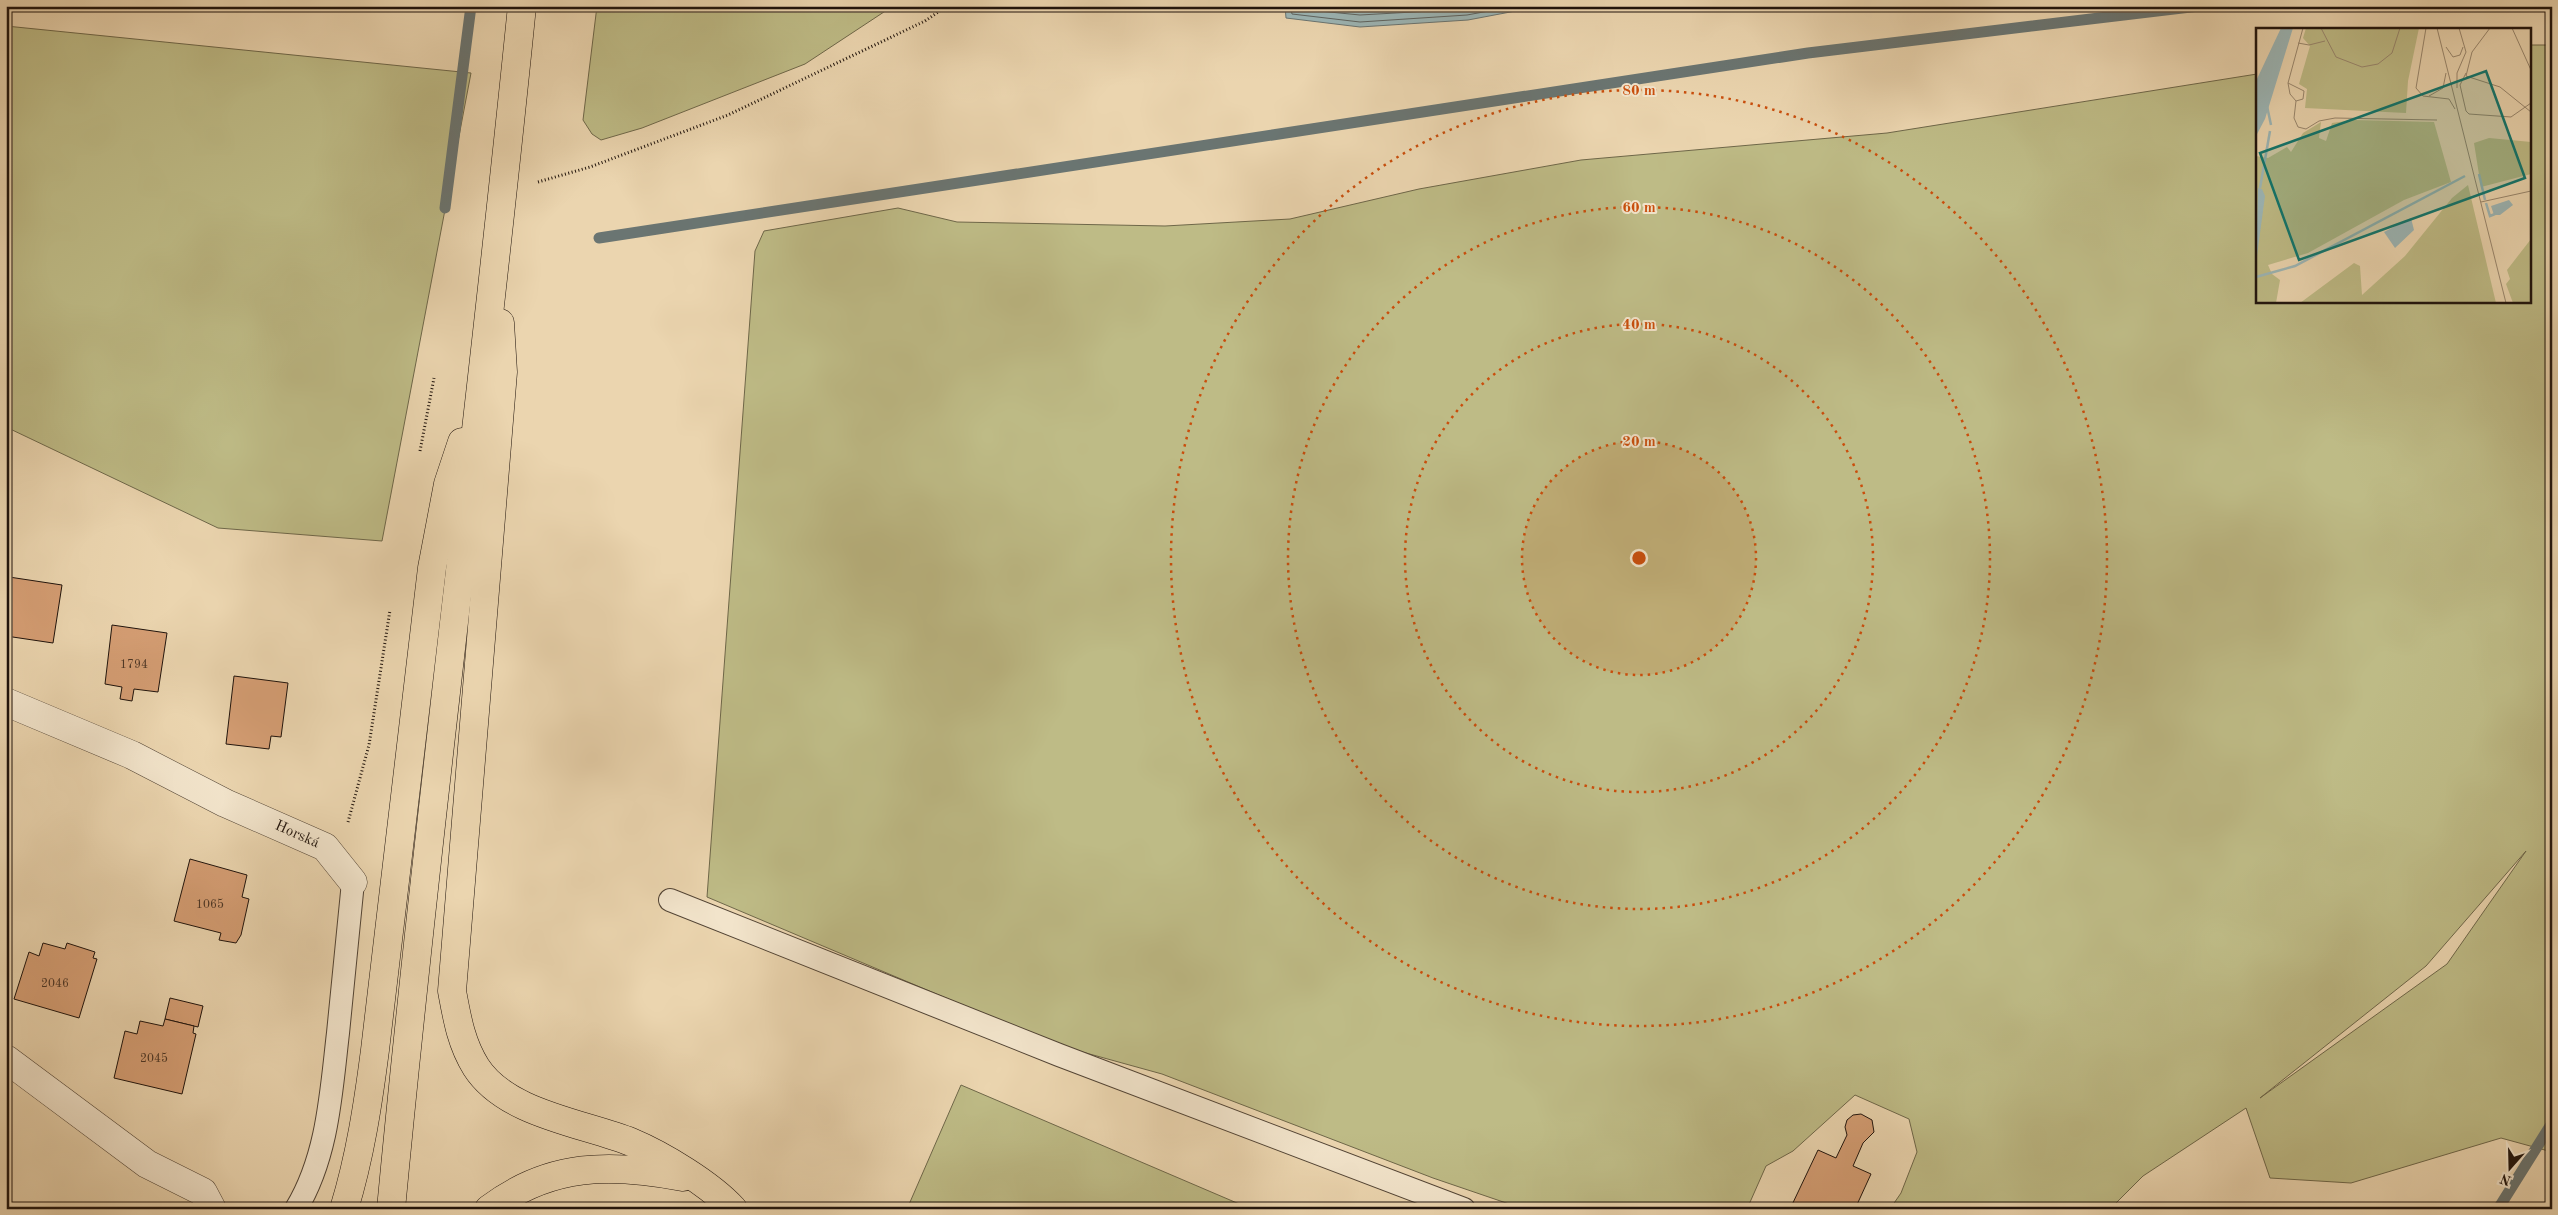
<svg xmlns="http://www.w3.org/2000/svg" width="2558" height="1215" viewBox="0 0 2558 1215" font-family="'Old Standard TT',serif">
<rect width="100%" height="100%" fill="#ebd5af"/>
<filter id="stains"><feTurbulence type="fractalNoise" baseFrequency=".004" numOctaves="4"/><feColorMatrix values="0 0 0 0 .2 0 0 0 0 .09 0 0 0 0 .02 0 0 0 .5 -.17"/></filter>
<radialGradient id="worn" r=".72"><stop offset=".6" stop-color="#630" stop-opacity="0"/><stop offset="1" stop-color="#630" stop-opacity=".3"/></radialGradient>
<g fill="#bebb86" stroke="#6e6749" fill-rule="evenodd">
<polygon points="597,6 893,6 805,64 642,128 601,140 592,134 583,120"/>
<polygon points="6,26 471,73 382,541 218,528 6,427"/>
<path d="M2529,45H2552V1152L2501,1138L2351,1183L2270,1178L2246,1108L2143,1176L2110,1209H1890L1901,1193L1917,1152L1909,1119L1855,1095L1793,1151L1766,1166L1747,1209H1526L1515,1206L1433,1178L1162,1074L1057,1045L707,897L755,251L764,231L898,208L957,222L1165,226L1290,219L1419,189L1581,160L1887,133L2257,74V301H2529ZM2526,851L2447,964L2260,1098L2426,966Z"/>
<polygon points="961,1085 1251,1209 907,1209"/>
</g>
<polygon fill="#9cb6b6" stroke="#6a7572" points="1285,6 1542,6 1468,20 1360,27 1286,18"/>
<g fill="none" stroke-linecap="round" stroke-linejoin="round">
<g stroke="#5e6461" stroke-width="1">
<polyline points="1290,6 1292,14 1360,22 1467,15 1516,6"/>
<polyline points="1297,6 1299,9 1360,15 1466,9 1482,6"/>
</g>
<g stroke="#6a7572" stroke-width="11">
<polyline points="445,208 471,6"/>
<polyline points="599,238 1808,53 2199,6"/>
<polyline points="2498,1209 2552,1123"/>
</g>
</g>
<g fill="#d59e74" stroke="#1f130c">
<polygon points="9,577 62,585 53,643 6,636 6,593"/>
<polygon points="112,625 167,633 158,692 134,689 132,701 120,699 122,687 105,684"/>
<polygon points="234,676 288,683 281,737 271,736 269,749 226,744"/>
<polygon points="190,859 247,875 242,897 249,899 241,935 236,943 219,940 221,933 174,921"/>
<polygon points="43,943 65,949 67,943 95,952 93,958 97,959 79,1018 14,999 29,952 39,956"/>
<polygon points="170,998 203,1006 198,1027 165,1019"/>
<polygon points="165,1019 194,1026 193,1033 196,1034 182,1094 114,1078 125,1031 137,1034 140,1021 163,1026"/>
<polygon points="1861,1114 1872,1120 1874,1132 1863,1143 1853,1166 1871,1174 1855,1209 1790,1209 1818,1150 1836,1158 1847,1135 1845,1127 1847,1120 1853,1115"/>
</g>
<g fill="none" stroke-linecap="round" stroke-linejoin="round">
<g stroke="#524435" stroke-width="24">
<g id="service">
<polyline points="670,900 1059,1055 1464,1209"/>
<path d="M296,1209C328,1156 331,1093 338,1033C343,983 348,932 353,882"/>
</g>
</g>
<g stroke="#524435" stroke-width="29">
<g id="minor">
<polyline points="6,702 132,755 225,803 325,847 353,882"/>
<polyline points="6,1059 147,1164 203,1192 212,1209"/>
</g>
</g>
<g stroke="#1f130c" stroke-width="29">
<g id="primary">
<path d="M500,323L503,372L452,991C457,1018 461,1043 476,1067C506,1114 583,1123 631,1142C662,1155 710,1184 733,1209"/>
<path d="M344,1209C360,1157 368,1104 375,1050L432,568L448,484L462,442"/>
<path d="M391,1209C429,807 482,407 522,6"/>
<path d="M489,1209C550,1163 611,1163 683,1177"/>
</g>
</g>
<g stroke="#1f130c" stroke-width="3" stroke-dasharray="1 2.5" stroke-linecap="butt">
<polyline points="538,182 590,167 728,115 925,21 947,6"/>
<polyline points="420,451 434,378"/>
<polyline points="348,822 369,745 390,610"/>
</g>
<use href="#service" stroke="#f2e4cb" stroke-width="22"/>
<use href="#minor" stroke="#f2e4cb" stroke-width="28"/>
<use href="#primary" stroke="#ebd5af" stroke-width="28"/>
</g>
<circle cx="1639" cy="558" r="117" fill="#ca4e0c" fill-opacity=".12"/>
<g fill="none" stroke="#ca4e0c" stroke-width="2.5" stroke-dasharray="2.5 5">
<circle cx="1639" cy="558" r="117"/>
<circle cx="1639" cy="558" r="234"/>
<circle cx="1639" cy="558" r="351"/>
<circle cx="1639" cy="558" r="468"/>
</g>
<g text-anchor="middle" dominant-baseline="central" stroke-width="4" stroke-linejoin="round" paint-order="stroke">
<g font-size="12" fill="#4c3626">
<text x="134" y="665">1794</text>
<text x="210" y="905">1065</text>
<text x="55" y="984">2046</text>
<text x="154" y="1059">2045</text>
</g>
<g font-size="15" fill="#1f130c" stroke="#f2e4cb">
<text transform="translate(297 835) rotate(24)">Horská</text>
</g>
</g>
<g transform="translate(2256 28)">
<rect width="275" height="275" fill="#ebd5af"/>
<path d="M50,0H163L152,53L150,85L49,80L51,61L43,56L54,18L47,10ZM97,92L178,94L195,154L148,172L52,225L12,237L16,246L24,252L20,275H0V128L12,130L31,119L35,124L47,105L65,94L63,110L70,113L76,95ZM233,110L275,114V146L225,159L218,115ZM212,157L240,275H44L98,235L104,238L106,267L149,228L196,170ZM275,211V275H257L250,256L254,251L251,242Z" fill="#bebb86"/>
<path d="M25,0H37L9,91L0,108V53ZM2,160L6,161L9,168L0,235ZM253,172L257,177L244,187H238L235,178ZM155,190L158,202L139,220L128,204Z" fill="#9cb6b6"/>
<path fill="none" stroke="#9cb6b6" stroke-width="2.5" d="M11,78L15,97M223,146L229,172M4,160L14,103M230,175L234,188L239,186M0,249L39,238L209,148"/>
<path fill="none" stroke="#99876e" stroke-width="1" d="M47,0L32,55L34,66L40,73L38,90L42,99L50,101L63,93L79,90L181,92M65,0L80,29L106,39L122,36L136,25L144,0M170,0L160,60L167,68L193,71L199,81M181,0L250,275M234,0L216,24L210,48L244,59L275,84M256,0L275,42M42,15L53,17L69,13M190,19L197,29L204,27L207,19M210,45L204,57L210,83L213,86L255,89L275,75M32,55L48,63L47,71L40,73M201,60V45L210,24L203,0M173,68L187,60L190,45M225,174L275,163"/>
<path fill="#0f766e" fill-opacity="0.15" stroke="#0f766e" stroke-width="2.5" d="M230,43L269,150L43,232L4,125Z"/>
<rect width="275" height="275" fill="none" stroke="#1f130c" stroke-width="2.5"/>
</g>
<circle cx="1639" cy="558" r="8" fill="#ca4e0c" stroke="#f2e4cb" stroke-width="2.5"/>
<g font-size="15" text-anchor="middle" font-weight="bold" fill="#ca4e0c" stroke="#f2e4cb" stroke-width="4" stroke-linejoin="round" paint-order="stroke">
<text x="1639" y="95">80 m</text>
<text x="1639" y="212">60 m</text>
<text x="1639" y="329">40 m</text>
<text x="1639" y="446">20 m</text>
</g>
<rect width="2558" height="1215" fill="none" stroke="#ebd5af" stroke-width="25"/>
<rect x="8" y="8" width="2543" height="1200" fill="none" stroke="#1f130c" stroke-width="2.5"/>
<rect x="12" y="12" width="2533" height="1190" fill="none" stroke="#1f130c"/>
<g transform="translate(2510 1168) rotate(200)" stroke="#f2e4cb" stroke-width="4" paint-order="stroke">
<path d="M0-4L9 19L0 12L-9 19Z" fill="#1f130c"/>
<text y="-8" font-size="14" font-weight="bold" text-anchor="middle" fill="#1f130c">N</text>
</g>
<rect width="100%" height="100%" filter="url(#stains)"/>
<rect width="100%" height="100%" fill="url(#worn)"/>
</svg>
